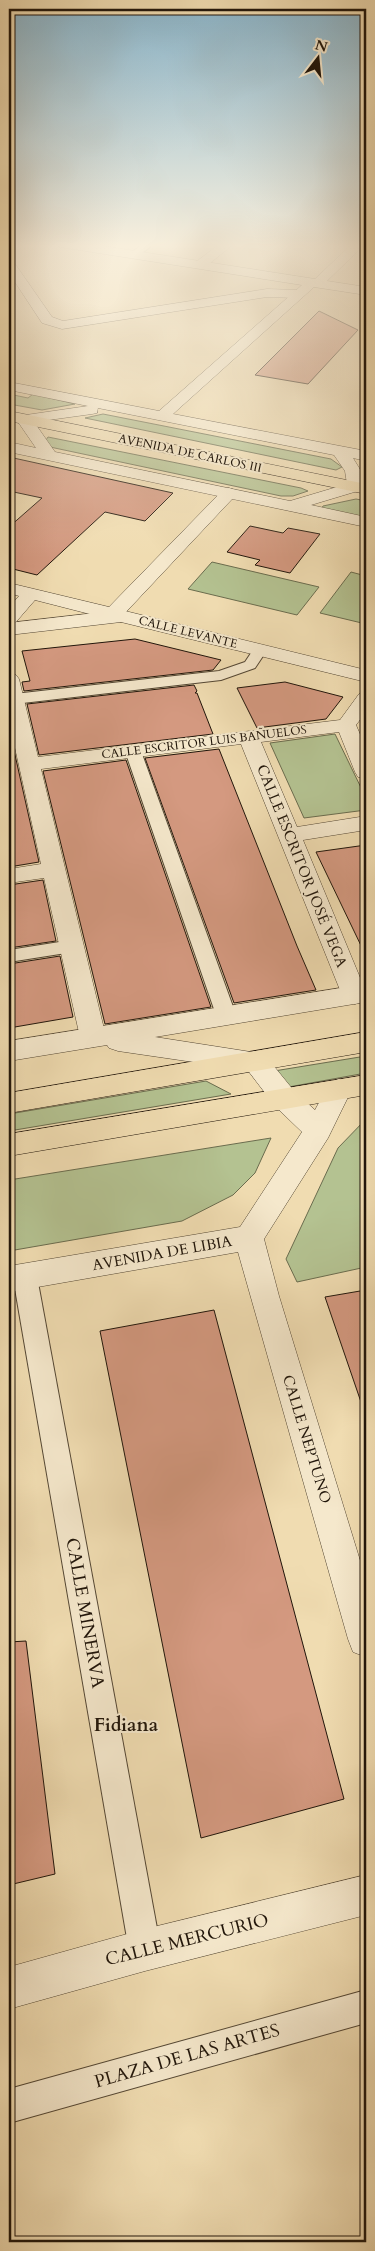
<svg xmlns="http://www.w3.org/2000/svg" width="375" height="2251" viewBox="0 0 375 2251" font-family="Cardo,serif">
<rect width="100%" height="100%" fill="#f0dcb1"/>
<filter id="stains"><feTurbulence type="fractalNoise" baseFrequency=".004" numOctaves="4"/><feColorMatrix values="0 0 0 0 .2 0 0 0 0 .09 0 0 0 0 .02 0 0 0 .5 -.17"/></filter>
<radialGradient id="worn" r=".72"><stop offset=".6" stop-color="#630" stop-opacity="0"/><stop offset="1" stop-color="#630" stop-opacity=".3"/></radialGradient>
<g fill="#b4c291" stroke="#6a6c4e">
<polygon points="9,394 28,398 33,394 75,404 42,410 9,404"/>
<polygon points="103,414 331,459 342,467 336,470 85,418"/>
<polygon points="48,437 301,488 308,491 293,496 281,496 50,447 46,440"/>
<polygon points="356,499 366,501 366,520 321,509 323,506"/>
<polygon points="212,562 319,587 297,615 188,589"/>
<polygon points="351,572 366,576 366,624 320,613"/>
<polygon points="335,734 366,798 366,810 304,818 270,743"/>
<polygon points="366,1056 366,1073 283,1088 274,1071"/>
<polygon points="206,1081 231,1094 9,1131 9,1114"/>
<polygon points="366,1119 366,1267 297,1282 286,1259 338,1148"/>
<polygon points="271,1138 255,1173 233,1195 182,1221 9,1251 9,1180"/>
</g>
<g fill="#d49980" stroke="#20150a">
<polygon points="319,311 358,330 308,384 255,375"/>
<polygon points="9,457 173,493 145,521 105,512 37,575 9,568 9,527 42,498 9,491"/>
<polygon points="250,526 283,533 288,528 320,534 290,573 255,565 260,560 227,552"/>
<polygon points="135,639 221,660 213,670 24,691 22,682 30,681 22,651"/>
<polygon points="285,682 343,697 326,719 257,728 237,688"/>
<polygon points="194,685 197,691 195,693 197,693 213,734 39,755 27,704"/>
<polygon points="9,728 39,862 9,867"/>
<polygon points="219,749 297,946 316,990 234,1003 145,758"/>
<polygon points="126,760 211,1007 105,1024 43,771"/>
<polygon points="366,845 366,956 316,852"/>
<polygon points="43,880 56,941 9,948 9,885"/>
<polygon points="60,956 73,1017 9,1028 9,964"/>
<polygon points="366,1290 366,1404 362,1405 325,1297"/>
<polygon points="214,1310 344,1799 201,1838 100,1331"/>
<polygon points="26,1641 55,1874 9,1885 9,1642"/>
</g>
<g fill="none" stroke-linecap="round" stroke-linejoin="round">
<g stroke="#544734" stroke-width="2">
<g id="pedestrian">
<polygon points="144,243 155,243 137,257 131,257 131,253"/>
<polygon points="260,646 267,650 255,668 221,680 14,704 9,702 9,696 14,694 219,671 245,662 255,647"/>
<polygon points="133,746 141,751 236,1015 233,1020 226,1022 219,1020 216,1015 125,751"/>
<polygon points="72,940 79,941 81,946 79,951 9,962 9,950"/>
<polygon points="25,1267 33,1270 37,1277 161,1950 156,1961 145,1966 134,1961 129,1950 13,1277 17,1270"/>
<polygon points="366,1990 366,2023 9,2123 9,2089"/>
</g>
</g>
<g stroke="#544734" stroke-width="1">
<g id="minor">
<polygon points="221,243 235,243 204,268 196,268 194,265 196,262"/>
<polygon points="9,260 13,261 52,317 63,321 267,289 297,290 303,294 297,298 267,297 62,329 42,323 9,273"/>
<polygon points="229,488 235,490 237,493 235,496 126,612 130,616 128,620 121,622 35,600 16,622 9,624 9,607 19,596 9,593 9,583 109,607 223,490"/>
<polygon points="9,673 16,675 19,679 38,757 340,720 359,694 366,692 366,712 356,725 366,748 366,778 358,777 355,772 339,732 261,742 297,827 366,816 366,830 303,840 366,992 364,1001 355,1004 346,1001 342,995 241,744 41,769 106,1037 102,1044 93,1047 84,1044 80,1037 44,878 9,883 9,869 41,864 9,721"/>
<polygon points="255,1051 264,1054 295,1092 315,1110 330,1082 339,1079 348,1082 352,1089 328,1138 264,1239 279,1296 366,1580 366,1657 353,1652 348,1639 238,1252 9,1292 9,1266 240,1227 302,1132 275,1106 246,1068 242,1061 246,1054"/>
<polygon points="366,1875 366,1915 145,1971 9,2009 9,1967 145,1929"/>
</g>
</g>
<g stroke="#544734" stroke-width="1">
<g id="tertiary">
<path d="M54,243H84L315,279L353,243H366L327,281L366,287V295L314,287L173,414L366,451V461L353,458L361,471L363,487L361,490L311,505L366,517V527L9,452V442L36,448L16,419L19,416L88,406L9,390V382L159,411L302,285L60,247ZM98,408L334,455L345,471L347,484L290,501L55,452L34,422L92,414L97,413Z"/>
<polygon points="121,610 366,670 366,682 121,622 9,635 9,623"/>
<polygon points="366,984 366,1002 155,1037 264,1054 268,1061 264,1068 255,1071 118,1051 109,1048 107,1045 9,1061 9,1041"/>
</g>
</g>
<g stroke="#20150a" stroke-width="1">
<g id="primary">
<polygon points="9,411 366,484 366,494 9,421"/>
<polygon points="366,1032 366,1052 9,1113 9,1093"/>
<polygon points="366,1075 366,1095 9,1156 9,1134"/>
</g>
</g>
<use href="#pedestrian" fill="#f5e8cc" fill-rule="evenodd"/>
<use href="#minor" fill="#f5e8cc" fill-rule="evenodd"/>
<use href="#tertiary" fill="#f5e8cc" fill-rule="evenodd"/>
<use href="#primary" fill="#f0dcb1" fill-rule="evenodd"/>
</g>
<linearGradient id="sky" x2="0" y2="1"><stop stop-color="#89b7cf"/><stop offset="0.44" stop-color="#f8efdc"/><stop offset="1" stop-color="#f8efdc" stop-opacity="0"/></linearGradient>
<rect width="375" height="558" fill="url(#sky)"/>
<g text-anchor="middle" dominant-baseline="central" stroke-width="4" stroke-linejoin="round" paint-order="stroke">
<g font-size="12" fill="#20150a" stroke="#f5e8cc">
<text transform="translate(190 453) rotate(12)">AVENIDA DE CARLOS III</text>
<text transform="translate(188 632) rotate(14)">CALLE LEVANTE</text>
<text transform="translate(204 742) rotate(-7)">CALLE ESCRITOR LUIS BAÑUELOS</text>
</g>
<g font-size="15" fill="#20150a" stroke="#f5e8cc">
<text transform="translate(302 866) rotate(68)">CALLE ESCRITOR JOSÉ VEGA</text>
<text transform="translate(162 1253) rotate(-10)">AVENIDA DE LIBIA</text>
<text transform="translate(307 1439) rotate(73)">CALLE NEPTUNO</text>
</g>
<g font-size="18" fill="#20150a" stroke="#f5e8cc">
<text transform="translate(85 1613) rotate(80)">CALLE MINERVA</text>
<text transform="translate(187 1940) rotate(-14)">CALLE MERCURIO</text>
<text transform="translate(187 2056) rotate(-16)">PLAZA DE LAS ARTES</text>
</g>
<g font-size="19" font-weight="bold" fill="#20150a" stroke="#f5e8cc">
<text x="126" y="1725">Fidiana</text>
</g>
</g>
<rect width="375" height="2251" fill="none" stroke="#f0dcb1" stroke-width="30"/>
<rect x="10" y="10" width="355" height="2231" fill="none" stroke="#20150a" stroke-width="2.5"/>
<rect x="15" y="15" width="345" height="2221" fill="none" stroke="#20150a"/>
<g transform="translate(318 58) rotate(16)" stroke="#f5e8cc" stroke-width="4" paint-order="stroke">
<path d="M0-4L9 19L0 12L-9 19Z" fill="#20150a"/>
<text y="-8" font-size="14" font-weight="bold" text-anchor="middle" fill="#20150a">N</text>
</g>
<rect width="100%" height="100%" filter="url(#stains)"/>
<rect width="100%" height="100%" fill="url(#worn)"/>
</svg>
